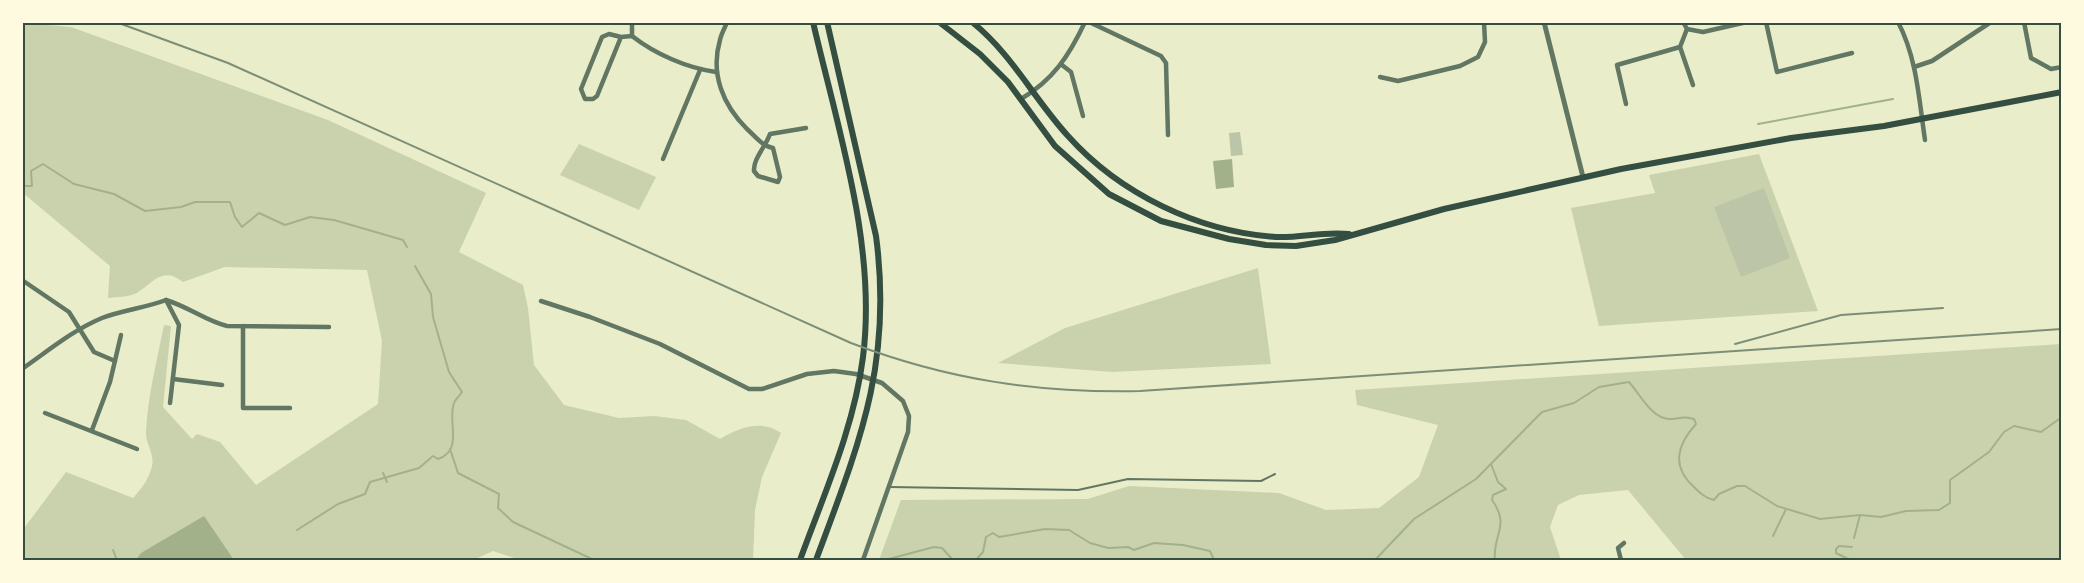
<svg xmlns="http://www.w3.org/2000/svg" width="2084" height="583" viewBox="0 0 2084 583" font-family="Barlow,sans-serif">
<rect width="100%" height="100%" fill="#e9edc9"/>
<g fill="#cad2ad">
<path d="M23,23L71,27L328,120L486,193L459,252L523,285L528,308L534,365L564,405L619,418L654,416L686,420L720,439C738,428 762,419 781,433L762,477L755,510L753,560H520L493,551L473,560H23L22,531L66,472L133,498C142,488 149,479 152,466C155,454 145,443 146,431C148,395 157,360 164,325L171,326L163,407L192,439L197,434L220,442L256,485L378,404L382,341L367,270L225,267L183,282C162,266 154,282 137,293C130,297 116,297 108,298L110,266L23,193Z"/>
<polygon points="579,144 656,177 639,210 560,175"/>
<polygon points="1759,154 1818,311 1599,326 1571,208 1655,193 1649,175"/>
<polygon points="1258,268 1271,364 1112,372 998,363 1065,328"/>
<polygon points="2061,344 2061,560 1686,560 1628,490 1579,495 1558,505 1550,527 1561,560 879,560 901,500 1088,499 1129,486 1279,493 1326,510 1379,508 1419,477 1438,425 1357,405 1355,390"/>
</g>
<g fill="#a3b18a">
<polygon points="1232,159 1234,187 1216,189 1213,161"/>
<polygon points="204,516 234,560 136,560 141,553"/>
</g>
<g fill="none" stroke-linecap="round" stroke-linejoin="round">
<g stroke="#a3b18a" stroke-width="2">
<polyline points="1758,124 1893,99"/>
<polyline points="22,186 32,186 31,171 43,164 74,184 114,194 145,211 181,207 195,202 230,202 235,217 242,227 259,213 285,225 310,217 334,220 403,240 407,247"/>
<polyline points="450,449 458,473 499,494 498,508 513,522 594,560"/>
<path d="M1491,464L1498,482L1506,489L1493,495L1492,500C1511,526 1492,535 1495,560"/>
<polyline points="383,473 387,482"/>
<path d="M297,530L338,504L365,494L370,482L419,468L433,456L438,459C464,450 447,422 454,403C455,400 460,395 462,392L449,372L433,317L431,294L415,266"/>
<polyline points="1773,536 1786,509"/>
<polyline points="1854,538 1860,515"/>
<polyline points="113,550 117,560"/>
<polyline points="885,560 934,547 942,548 953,560"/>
<polyline points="976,560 983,552 986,537 993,533 999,537 1045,529 1069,530 1090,543 1108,548 1128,547 1134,550 1154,543 1183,545 1210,551 1214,560"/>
<path d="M1375,560L1414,519L1476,479L1542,412L1574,403L1599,387L1629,382C1640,394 1652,420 1671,419C1681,419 1683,415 1694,419L1696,424C1677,445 1671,466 1694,487C1700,493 1705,498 1714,500L1719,494L1737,486H1745L1777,506L1820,519L1860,515L1881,517L1906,511L1939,510L1950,503V480L1989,452L2004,432L2014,426L2041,432L2062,417"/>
<polyline points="1850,560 1836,553 1836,549 1839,546 1852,547"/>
</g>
</g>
<g fill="#bcc5a7">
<polygon points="1240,132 1243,155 1231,156 1229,133"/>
<polygon points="1764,188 1790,258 1741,277 1714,207"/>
</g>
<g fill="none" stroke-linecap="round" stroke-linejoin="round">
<polyline stroke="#617663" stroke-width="2" points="889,487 1078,490 1128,479 1261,481 1275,474"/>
<g stroke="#617663" stroke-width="4.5">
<path d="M632,22V36C655,54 687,68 716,72"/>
<path d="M727,22C725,28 721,34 720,40C710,74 723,105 747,129C755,136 762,146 773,148L780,177L778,182L758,176L754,171C753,159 766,146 770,134L806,128"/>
<polyline points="1089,22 1161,56 1166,63 1168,135"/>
<polyline points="1683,22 1687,29 1703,32 1747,22"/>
<polyline points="1766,22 1777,72 1852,53"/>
<path d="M1898,22C1917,58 1919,100 1925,140"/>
<polyline points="2024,22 2031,58 2051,69 2062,67"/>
<polyline points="1687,29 1680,47 1693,85"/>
<polyline points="621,37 597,96 593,99 585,99 581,89 602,37 609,34 621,37 632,36"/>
<polyline points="1062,65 1071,72 1083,116"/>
<polyline points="1914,67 1932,61 1991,22"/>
<polyline points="1380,77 1398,81 1460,66 1478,57 1485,42 1484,22"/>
<path d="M1021,99C1053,80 1069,56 1085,22"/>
<polyline points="1626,104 1617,65 1680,47"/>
<polyline points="663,159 700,70"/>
<polyline points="22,280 69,312 94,352 115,361"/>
<path d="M166,300C189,307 206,321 227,326L329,327"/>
<polyline points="166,300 179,325 170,403"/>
<polyline points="541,301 590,317 660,344 749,389 762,389 807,374 834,371 856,374 882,383 903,401 909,416 908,432 863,560"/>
<polyline points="243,326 243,408 290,408"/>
<path d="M22,369C48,351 73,330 102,318C123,310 145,308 166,300"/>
<polyline points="173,379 222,385"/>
<polyline points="45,413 137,449"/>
<polyline points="92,430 110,382 121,335"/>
<polyline points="1621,560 1618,548 1624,543"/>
</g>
<polyline stroke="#617663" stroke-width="5" points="1544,22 1583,177"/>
<g stroke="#344e41" stroke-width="6">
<polyline points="939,22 980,54 1008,82 1055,146 1109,194 1161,221 1229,239 1266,245 1296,246 1335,240 1444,209 1621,169 1791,138 1884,126 2062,92"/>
<path d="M972,22C1012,54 1034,99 1068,136C1120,194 1199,232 1276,237C1301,238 1324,231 1349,234"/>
<path d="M800,560C824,494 854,428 863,357C877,246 838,130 813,22"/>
<path d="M816,560C859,444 893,364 876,236L827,22"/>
</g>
<g stroke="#7c8e77" stroke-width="2">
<path d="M116,22L228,63L851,343C948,380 1037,393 1140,391L2062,329"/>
<polyline points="1735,344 1841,315 1943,308"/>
</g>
</g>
<rect width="2084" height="583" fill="none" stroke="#fefae0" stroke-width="48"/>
<rect x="24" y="24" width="2036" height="535" fill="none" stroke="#344e41" stroke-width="2"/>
</svg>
